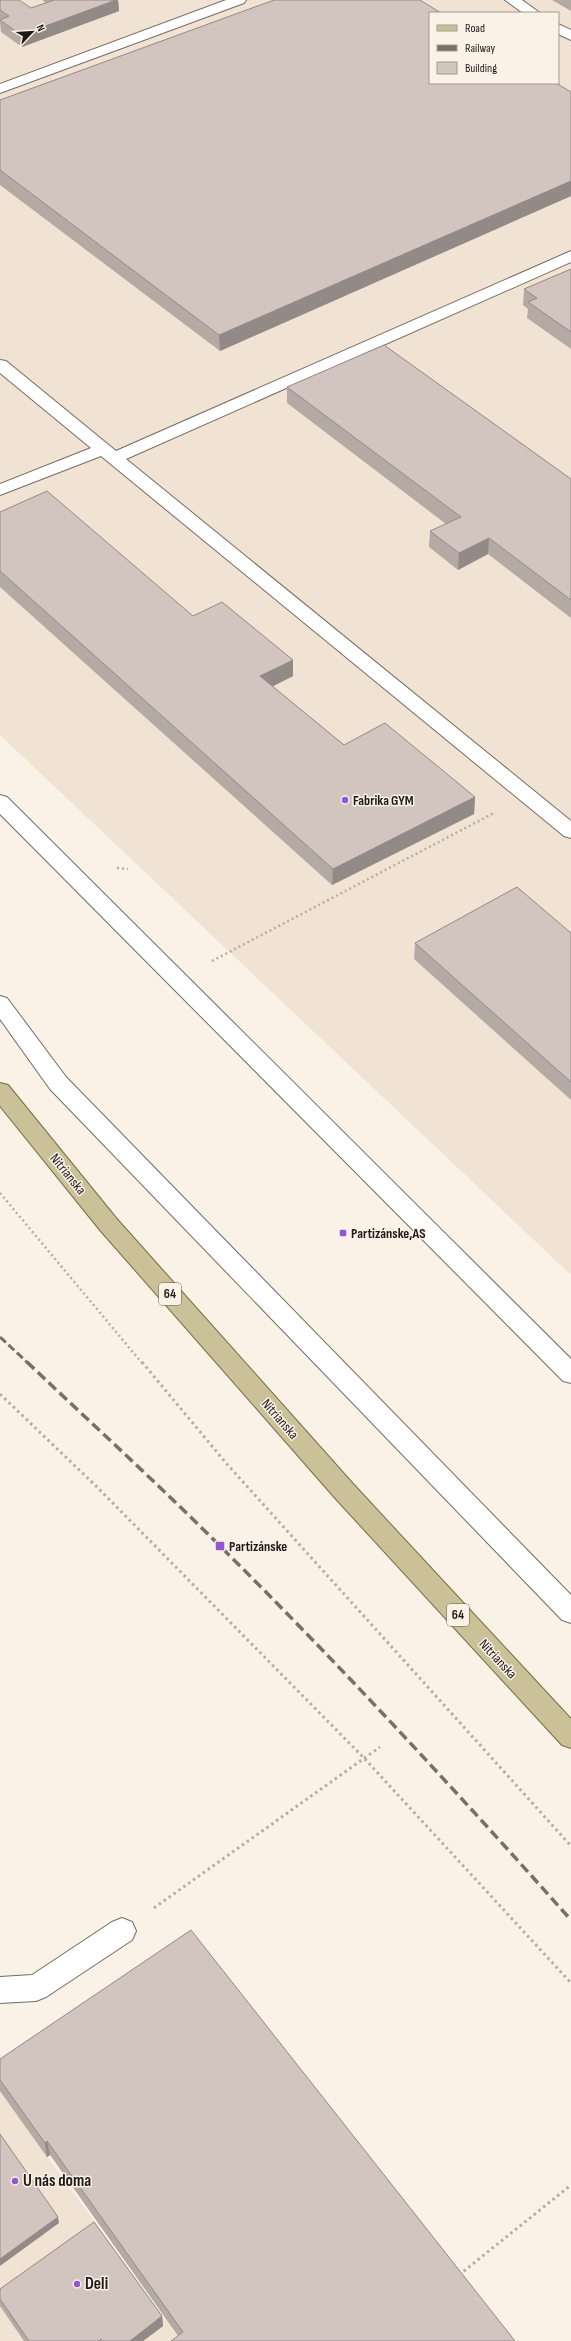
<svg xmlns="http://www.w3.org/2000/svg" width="571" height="2341" viewBox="0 0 571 2341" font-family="'Sofia Sans Condensed',sans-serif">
<rect width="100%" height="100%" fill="#faf1e7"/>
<g fill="#f1e3d3" fill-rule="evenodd">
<path d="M0,0H571V1275L0,735ZM430,13H558V83H430Z"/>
<polygon points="0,2091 181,2341 0,2341"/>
</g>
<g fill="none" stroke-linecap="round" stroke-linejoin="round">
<g stroke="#736c62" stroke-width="2">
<g id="minor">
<polygon points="226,0 246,0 244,3 0,93 0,84"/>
<polygon points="505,0 522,0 540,13 523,13"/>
<polygon points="558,24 571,30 571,40 558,34"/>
<polygon points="571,251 571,262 126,459 571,821 571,838 564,836 101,456 0,495 0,484 91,448 0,373 0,360 6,361 116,451"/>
<polygon points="0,795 7,797 571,1359 571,1383 563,1381 0,814"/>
<polygon points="0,996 7,998 66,1077 571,1595 571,1623 562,1620 50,1089 0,1019"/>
<polygon points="122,1918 132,1922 136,1931 132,1940 46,1997 36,2001 0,2003 0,1977 32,1975 112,1922"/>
</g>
</g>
<g stroke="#776c3e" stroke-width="2">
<polygon id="major" points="0,1083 8,1085 116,1218 354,1485 571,1719 571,1748 562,1745 336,1499 100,1230 0,1106"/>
</g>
<g stroke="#b4ada5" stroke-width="2.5" stroke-dasharray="2 3" stroke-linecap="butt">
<polyline points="117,868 128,869"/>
<polyline points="212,961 494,813"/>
<polyline points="0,1193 142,1363"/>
</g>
<g stroke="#b4ada5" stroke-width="3" stroke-dasharray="2.5 3.5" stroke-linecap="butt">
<polyline points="142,1362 226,1463 571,1846"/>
<polyline points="0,1394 97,1487 364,1758 571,1983"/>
<polyline points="154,1908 380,1747"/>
<polyline points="459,2275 571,2185"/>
</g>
<use href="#minor" fill="#fff" fill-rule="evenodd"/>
<use href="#major" fill="#cac198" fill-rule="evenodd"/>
<polyline stroke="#75706a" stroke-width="3" stroke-dasharray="8 3.5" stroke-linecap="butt" points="0,1337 28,1363"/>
<path stroke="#75706a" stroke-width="3.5" stroke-dasharray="10 5" stroke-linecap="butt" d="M27,1362C91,1423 157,1483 220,1546C341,1666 457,1792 571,1920"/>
</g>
<g fill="#b5a9a4">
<polygon points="0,0 31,8 46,3 42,0 118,0 119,11 22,47 1,32 0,23"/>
<polygon points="552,0 571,0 571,11"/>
<polygon points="430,13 571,92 571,196 220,351 0,185 0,100"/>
<polygon points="571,269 571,349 527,318 528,309 523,305 524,289"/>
<polygon points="287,387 571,479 571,618 488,554 458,570 429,547 430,531 446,524 287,403"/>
<polygon points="0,512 293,676 272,686 344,745 475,797 474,814 332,885 0,587"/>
<polygon points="571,933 571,1100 414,959 415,943"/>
<polygon points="0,2059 515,2341 178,2336 50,2155 47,2157 0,2091"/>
<polygon points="0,2289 162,2316 163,2326 143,2341 24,2341 0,2306"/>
</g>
<g fill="#938986">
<polygon points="116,0 118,0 119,11 22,47 21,35"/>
<polygon points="571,181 571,196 220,351 219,335"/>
<polygon points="489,538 488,554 458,570 459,553"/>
<polygon points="293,660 293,676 260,693 260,676"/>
<polygon points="475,797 474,814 332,885 333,869"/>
<polygon points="47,2141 50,2155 47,2157 45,2143"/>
<polygon points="58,2217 59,2223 0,2266 0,2259"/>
<polygon points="162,2316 163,2326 143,2341 130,2341"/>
</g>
<g fill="#d2c4bf" stroke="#938986">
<polygon points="0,0 19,0 31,8 54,0 116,0 21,35 0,20 9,16 0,10"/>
<polygon points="274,0 420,0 441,13 430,13 430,83 556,83 571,92 571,181 219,335 0,170 0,100"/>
<polygon points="571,269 571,332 528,302 537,298 524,289"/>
<polygon points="384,345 571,479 571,600 489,538 459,553 430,531 461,517 287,387"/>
<polygon points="47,491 193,616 222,602 293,660 260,676 344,745 385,723 475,797 333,869 0,571 0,512"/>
<polygon points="517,887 571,933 571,1082 415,943"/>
<polygon points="191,1930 515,2341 171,2341 183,2332 47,2141 45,2143 0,2080 0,2059"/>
<polygon points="0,2134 58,2217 0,2259"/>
<polygon points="94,2222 162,2316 130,2341 103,2341 101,2339 99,2341 29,2341 0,2299 0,2289"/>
</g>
<g fill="#9059d1" stroke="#faf1e7" stroke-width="1.5">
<circle cx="345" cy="800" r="4"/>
<rect x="339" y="1229" width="8" height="8" rx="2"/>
<rect x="215" y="1541" width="10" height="10" rx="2"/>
<circle cx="15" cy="2181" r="4"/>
<circle cx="77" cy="2284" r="4"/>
</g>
<g text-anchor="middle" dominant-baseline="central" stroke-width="3" stroke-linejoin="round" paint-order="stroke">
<g fill="#faf1e7" stroke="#5f5a55" stroke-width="1">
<rect x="159" y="1283" width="22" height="22" rx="3"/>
<rect x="447" y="1604" width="22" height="22" rx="3"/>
</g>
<g font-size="13" font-weight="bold" fill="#1d1a16">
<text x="170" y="1294">64</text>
<text x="458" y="1615">64</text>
</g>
<g font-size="14" font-weight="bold" fill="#1d1a16" stroke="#faf1e7" text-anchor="start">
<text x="353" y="800">Fabrika GYM</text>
<text x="351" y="1233">Partizánske,AS</text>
<text x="229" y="1546">Partizánske</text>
</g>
<g font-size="14" fill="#1d1a16" stroke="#faf1e7">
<text transform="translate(68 1174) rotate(51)">Nitrianska</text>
<text transform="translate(280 1419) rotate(49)">Nitrianska</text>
<text transform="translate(498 1659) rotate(47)">Nitrianska</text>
</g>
<g font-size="17" font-weight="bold" fill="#1d1a16" stroke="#faf1e7" text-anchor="start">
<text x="23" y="2181">U nás doma</text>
<text x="85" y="2284">Deli</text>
</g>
</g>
<rect x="429" y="12" width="130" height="72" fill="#faf1e7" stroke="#a29b93"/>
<rect x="437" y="25" width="20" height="6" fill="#cac198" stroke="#a29b93"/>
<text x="465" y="32" font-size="12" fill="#1d1a16">Road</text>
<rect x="437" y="45" width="20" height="6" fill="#75706a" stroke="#a29b93"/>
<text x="465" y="52" font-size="12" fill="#1d1a16">Railway</text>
<rect x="437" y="62" width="20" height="12" fill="#d2c4bf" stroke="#a29b93"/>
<text x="465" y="72" font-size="12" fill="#1d1a16">Building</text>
<g transform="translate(32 32) rotate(65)" stroke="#faf1e7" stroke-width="3" paint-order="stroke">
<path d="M0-3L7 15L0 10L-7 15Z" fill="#1d1a16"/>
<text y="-6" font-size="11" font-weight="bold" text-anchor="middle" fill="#1d1a16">N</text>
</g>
</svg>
